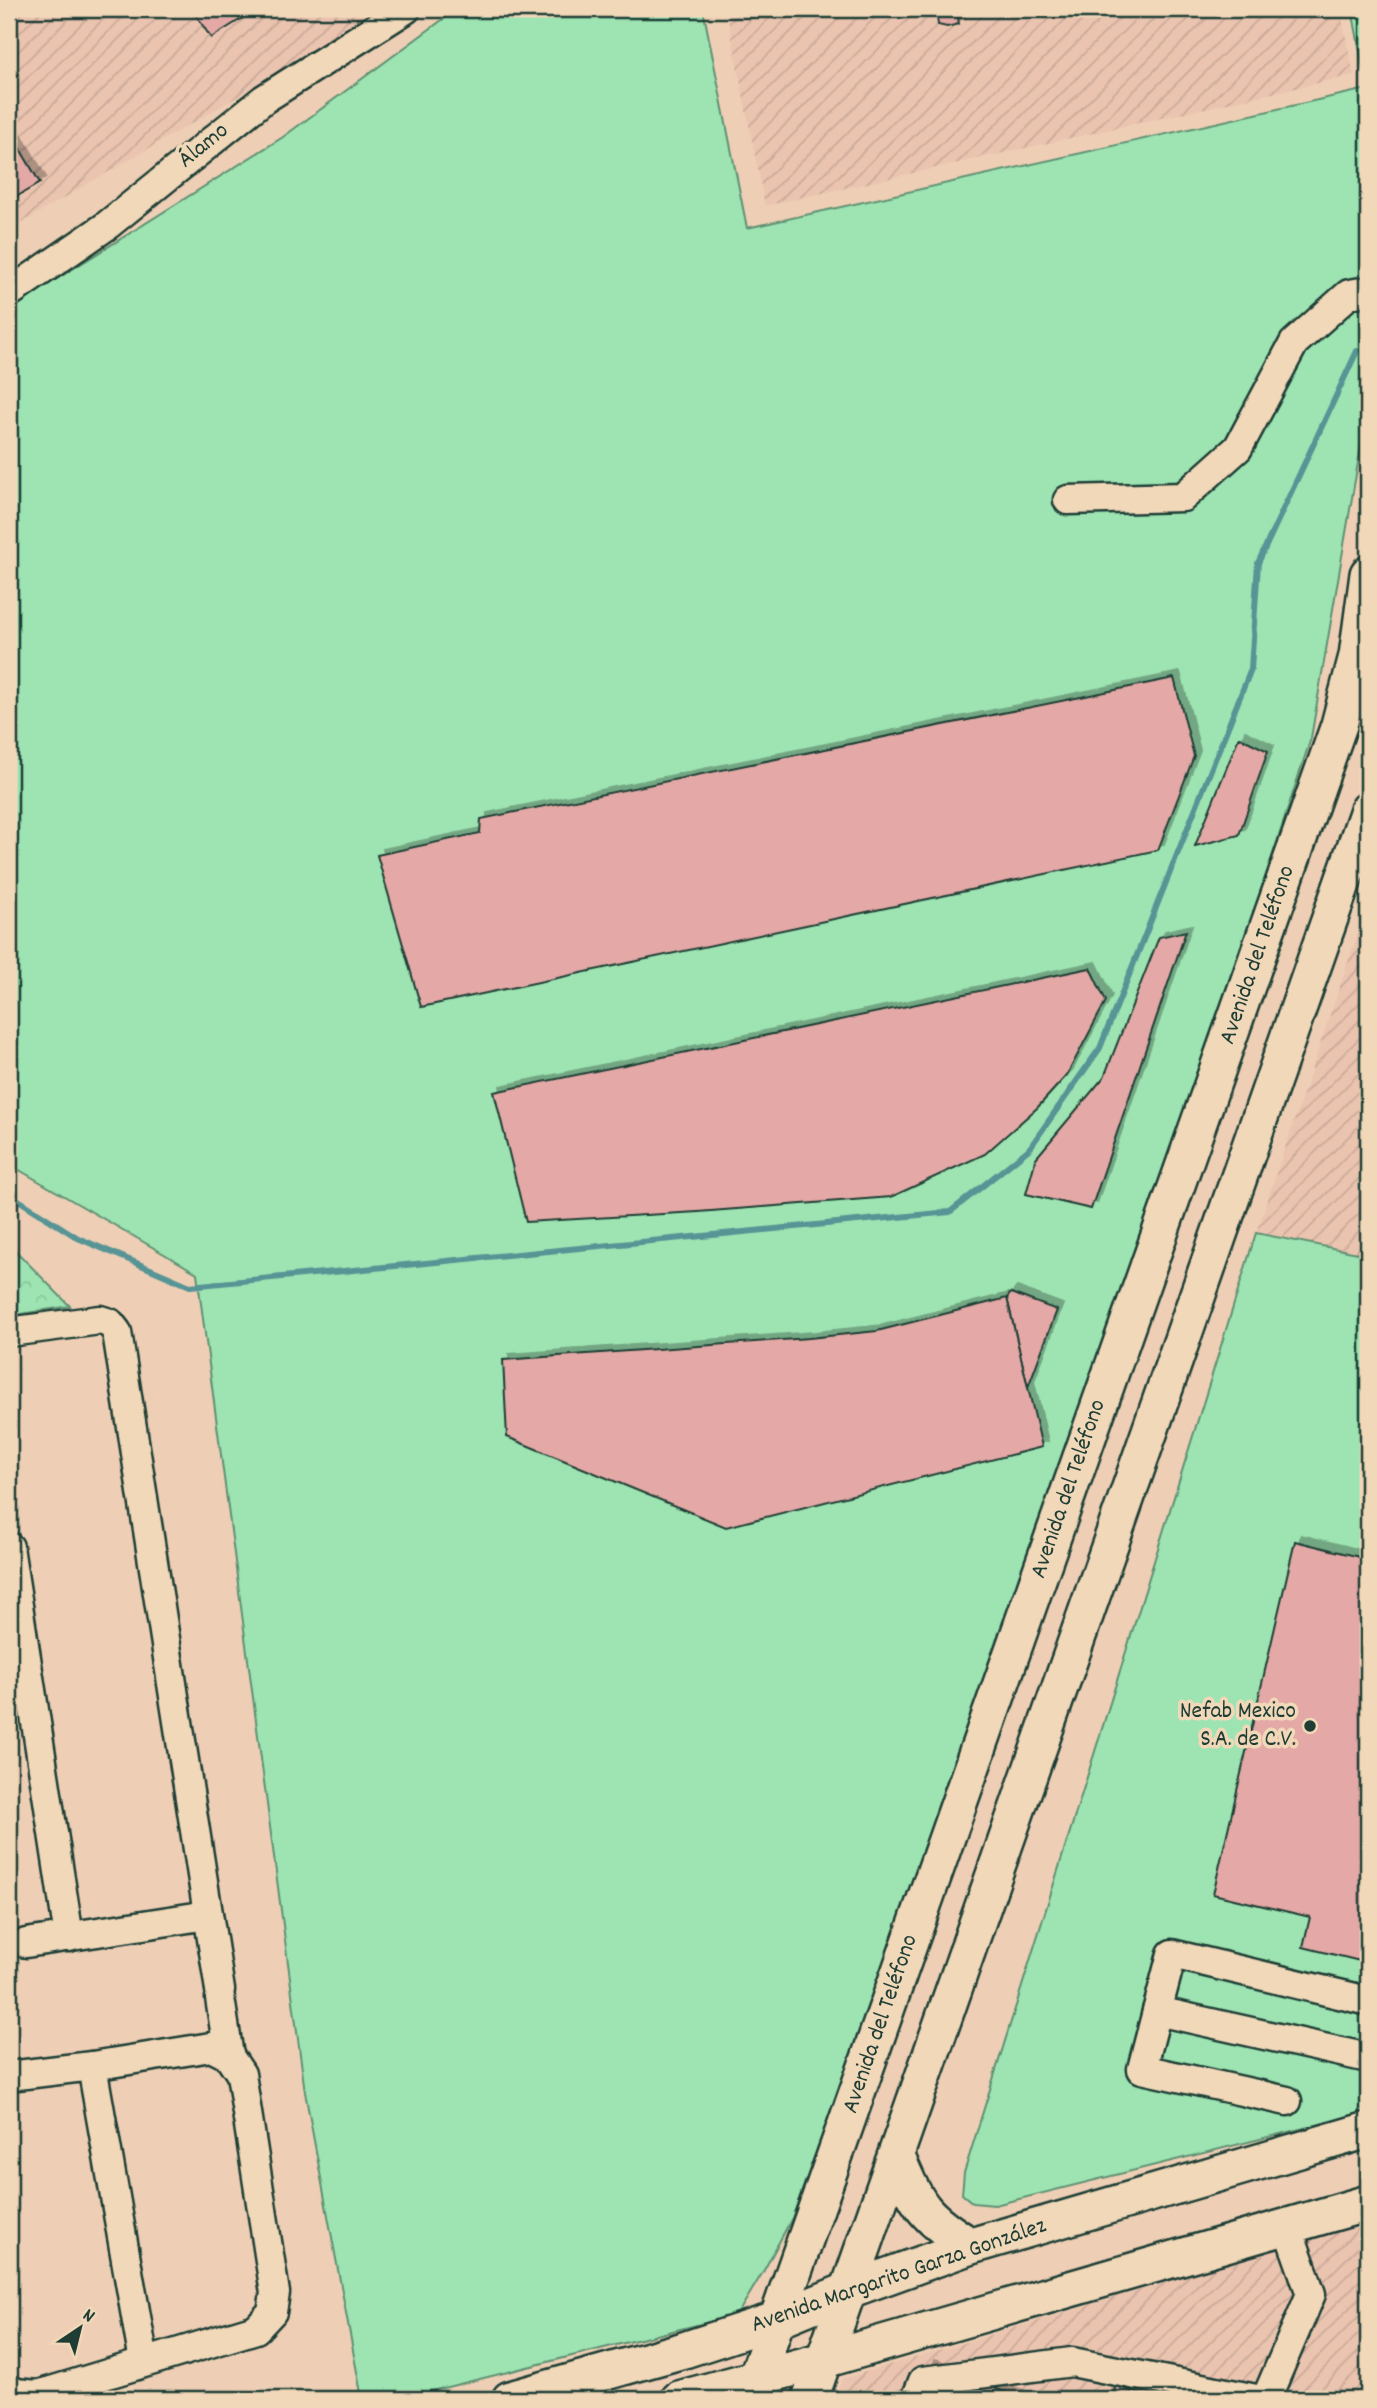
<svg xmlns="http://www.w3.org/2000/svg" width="1377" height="2408" viewBox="0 0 1377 2408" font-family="Dekko,sans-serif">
<defs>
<pattern id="industrial-furrows" width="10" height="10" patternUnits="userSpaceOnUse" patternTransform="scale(1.75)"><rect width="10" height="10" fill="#ebc4b0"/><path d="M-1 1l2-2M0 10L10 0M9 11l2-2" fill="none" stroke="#c9a998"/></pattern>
<pattern id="forest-crowns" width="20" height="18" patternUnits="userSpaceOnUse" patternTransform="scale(1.75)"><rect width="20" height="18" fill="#9de4b2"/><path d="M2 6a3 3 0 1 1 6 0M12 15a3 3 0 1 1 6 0" fill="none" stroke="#87c49a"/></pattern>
<filter id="shadow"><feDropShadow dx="6" dy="-6" stdDeviation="0" flood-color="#0004"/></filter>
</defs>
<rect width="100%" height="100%" fill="#eecfb5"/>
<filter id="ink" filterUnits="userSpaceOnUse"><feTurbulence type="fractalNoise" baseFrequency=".0143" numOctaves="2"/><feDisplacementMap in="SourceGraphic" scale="14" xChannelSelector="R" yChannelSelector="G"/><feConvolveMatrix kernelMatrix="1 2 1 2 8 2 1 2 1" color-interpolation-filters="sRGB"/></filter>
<g filter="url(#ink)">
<g fill="url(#industrial-furrows)">
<polygon points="9,9 388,9 9,230"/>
<polygon points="726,9 1340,9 1354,75 765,206"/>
<polygon points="1368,903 1368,1255 1256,1233"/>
<polygon points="1368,2222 1368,2399 834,2399 842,2379"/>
</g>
<g fill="#9de4b2" stroke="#5e9073" stroke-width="2">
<polygon points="457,9 703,9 747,228 1367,89 1352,9 1368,9 1368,404 1311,738 1141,1256 951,1785 792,2218 763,2272 737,2315 399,2399 362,2399 305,2092 197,1273 9,1164 9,309 283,137"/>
<polygon points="1256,1233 1368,1255 1368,2112 995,2205 973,2203 962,2194 964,2173"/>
</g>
<polygon fill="url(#forest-crowns)" stroke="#5e9073" stroke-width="2" points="9,1246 12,1247 70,1306 9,1316"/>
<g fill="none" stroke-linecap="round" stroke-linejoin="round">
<polyline stroke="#579495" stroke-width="6" points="9,1194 78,1238 190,1286 950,1212 1029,1149 1100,1048 1251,669 1258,563 1357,351"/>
</g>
<g fill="#e4a9a6" stroke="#1f3d34" stroke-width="2" filter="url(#shadow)">
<polygon points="192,9 257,9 211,38"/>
<polygon points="936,9 957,9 959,24 947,27 938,25"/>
<polygon points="9,130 40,183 9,201"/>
<polygon points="1174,678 1194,756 1158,850 421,1007 377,855 480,833 481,819"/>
<polygon points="1239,737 1268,751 1239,835 1195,846"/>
<polygon points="1186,931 1091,1209 1026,1194 1036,1158 1104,1077 1159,937"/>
<polygon points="1090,968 1106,1001 1067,1075 1037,1108 985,1154 891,1197 698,1212 526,1222 494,1092"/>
<polygon points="1011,1293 1057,1310 1028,1387 1007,1298"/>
<polygon points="1007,1298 1042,1447 726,1527 507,1437 503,1360 809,1338 877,1331"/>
<polygon points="1295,1541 1368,1559 1368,1963 1303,1947 1310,1917 1213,1894"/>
<polygon points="929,2365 1025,2399 917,2399"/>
<polygon points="1116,2386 1154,2399 1111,2399"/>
</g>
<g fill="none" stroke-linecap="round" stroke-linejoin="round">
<g stroke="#1f3d34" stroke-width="33">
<g id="minor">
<polyline points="9,293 105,227 264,99 406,9"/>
<polyline points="1068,500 1183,497 1238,448 1294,343 1349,294 1368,291"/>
<polyline points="9,1332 100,1320 110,1323 117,1332 220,1990"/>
<polyline points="9,1547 69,1937"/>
<polyline points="26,1943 208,1915"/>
<polyline points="220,1998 229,2056"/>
<polyline points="1157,2011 1368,2058"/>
<polyline points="92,2066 144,2362"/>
<polyline points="9,2076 92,2066 211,2047 229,2056 241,2074 275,2293 272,2312 256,2329 38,2395 15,2393 9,2388"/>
<polyline points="1287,2101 1142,2069 1172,1954 1368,2001"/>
<polyline points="916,2399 923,2381 1072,2362 1256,2399"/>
<polyline points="1266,2399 1311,2294 1287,2226"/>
</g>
</g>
<g stroke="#1f3d34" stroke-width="40">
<g id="major">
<path d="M897,2157C918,2207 924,2217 971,2246"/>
<polyline points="510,2399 684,2350 776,2320 849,2290 971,2246 1368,2130"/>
<polyline points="679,2399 824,2360 1368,2203"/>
<polyline points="749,2399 1339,725 1357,656 1368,574"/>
<polyline points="810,2399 1368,810"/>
</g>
</g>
<use href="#minor" stroke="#f1d8b9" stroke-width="28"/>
<use href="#major" stroke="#f1d8b9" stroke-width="35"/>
</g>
</g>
<circle fill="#1f3d34" stroke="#f1d8b9" stroke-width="2.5" cx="1310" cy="1726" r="7"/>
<g text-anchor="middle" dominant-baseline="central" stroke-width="7" stroke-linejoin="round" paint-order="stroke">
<g font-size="24" fill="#1f3d34" stroke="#f1d8b9">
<text transform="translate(204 146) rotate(-39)">Álamo</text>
<text transform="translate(1258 955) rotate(-71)">Avenida del Teléfono</text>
<text transform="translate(1069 1489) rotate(-71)">Avenida del Teléfono</text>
<text transform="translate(881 2024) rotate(-71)">Avenida del Teléfono</text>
<text transform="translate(899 2276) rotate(-19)">Avenida Margarito Garza González</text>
</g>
<g font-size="24" fill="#1f3d34" stroke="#f1d8b9" text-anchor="end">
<text x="1296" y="1712">Nefab Mexico<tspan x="1296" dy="28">S.A. de C.V.</tspan></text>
</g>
</g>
<rect width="1377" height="2408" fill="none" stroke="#f1d8b9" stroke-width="35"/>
<rect x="18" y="18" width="1342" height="2373" fill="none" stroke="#1f3d34" stroke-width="2.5" filter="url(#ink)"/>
<g transform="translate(80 2328) rotate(35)" stroke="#f1d8b9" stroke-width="5" paint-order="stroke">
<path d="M0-5L12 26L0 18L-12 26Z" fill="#1f3d34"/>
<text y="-10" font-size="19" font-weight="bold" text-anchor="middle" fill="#1f3d34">N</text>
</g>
</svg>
